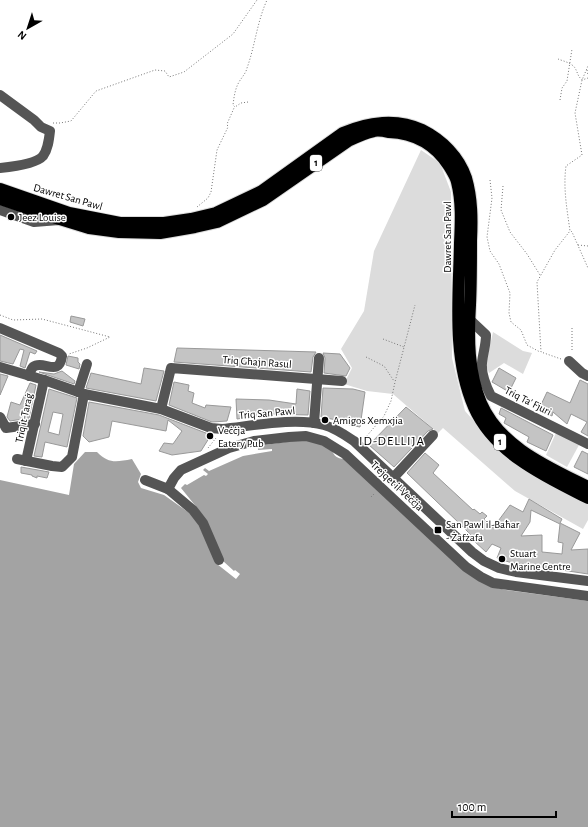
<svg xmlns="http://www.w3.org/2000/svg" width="588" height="827" viewBox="0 0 588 827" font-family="'Alegreya Sans',sans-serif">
<rect width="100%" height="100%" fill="#fff"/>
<g fill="#dcdcdc">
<polygon points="421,150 440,163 451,192 452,358 465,411 509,460 542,481 583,500 588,505 588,520 583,529 515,491 443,428 438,433 393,394 367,391 344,384 352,368 341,349 364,311 374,251"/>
<polygon points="493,332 523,351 532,353 523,374 504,363 489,373 486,364"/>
<polygon points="556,433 579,445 567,467 546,455"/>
</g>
<path fill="#a3a3a3" d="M306,439L330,447C335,457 336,459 348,459L489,586L506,590L588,601V827H0V480L69,495L74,464L85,452H97C109,464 116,462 132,459L141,474L138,482L141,488L164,495L195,517L217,564L236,579L240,574L235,570L234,571L223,561L198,509L181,488L185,484L187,485L204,475L206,476L208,474L203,470L205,468L209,471L243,456L272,451V449L258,450V446Z"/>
<g fill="#c4c4c4" stroke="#999" fill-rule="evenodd">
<polygon points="71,316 85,319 83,326 70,322"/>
<polygon points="0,335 37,351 35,354 30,352 25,368 20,366 24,350 20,349 13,364 0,361"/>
<polygon points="177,348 316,352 313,357 311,372 174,362"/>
<polygon points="323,353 340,354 350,368 346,376 324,373 325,358"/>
<polygon points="68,356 78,358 78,362 80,364 79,369 66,365"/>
<polygon points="144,368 164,371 156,401 86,388 91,373 141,384"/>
<polygon points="499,368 516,378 509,392 492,382"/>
<polygon points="62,371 75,381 74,384 39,372 54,374"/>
<polygon points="0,374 8,376 0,395"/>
<polygon points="580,380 588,384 588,436 581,432 587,422 571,414 567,424 553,412 552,416 539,409 547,392 570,403"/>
<polygon points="174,382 189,385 188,391 194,393 192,403 205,408 206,405 231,407 227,421 212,422 169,405"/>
<polygon points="30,383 36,385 29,418 10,421 7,417 11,402 20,405"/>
<polygon points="323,388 353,389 365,392 360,427 341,423 342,421 321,417"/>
<path d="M49,389L77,398L67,447L45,442L42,457L34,456ZM53,412L63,414L59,435L48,432Z"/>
<polygon points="297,389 310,391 308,415 270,414 237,419 236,399 269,400 296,404"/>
<polygon points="89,402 159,415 211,435 201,451 172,455 159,451 164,443 173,444 182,431 168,420 166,431 112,421 109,437 89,442 83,436"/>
<polygon points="406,407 433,429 428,431 394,467 369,445"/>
<polygon points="501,408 553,435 546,451 527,442 529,437 504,423 506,418 499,414"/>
<polygon points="582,451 588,454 588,474 574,467"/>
<path d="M425,453L439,465L433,473L473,510L474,509L480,514L482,512L487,516L484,519L493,528L510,505L523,512L529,499L562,519L560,523L580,533L571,550L588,549V574L509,562L497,558L501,548L492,544L486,552L473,540L475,539L460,524L407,473ZM531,510L560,524L558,542L563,543L562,554L542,552V535L521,536L530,522Z"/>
<polygon points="21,467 49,472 47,478 37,476 37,478 32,476 32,475 21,473"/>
</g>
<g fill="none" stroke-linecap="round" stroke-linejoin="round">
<g stroke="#dbdbdb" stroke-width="14">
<g id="highway">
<path d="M0,189L69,213L120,223H164L191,219L216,213L262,191L343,133C368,122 397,118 422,130C442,140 459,157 466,178C472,199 472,219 471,241C471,262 471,284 470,305C468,337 468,372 481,403C500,447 548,467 588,487"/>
<path d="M0,199L50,216L89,228L119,232L160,233L195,227L217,222L263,200L348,141C356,137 364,133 374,131C378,130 384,131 389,132C414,133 435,144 449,166C452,171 456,177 457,182C462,202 461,222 460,243C459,297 452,357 474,407C494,453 546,477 588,498"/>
</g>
</g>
<g stroke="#777" stroke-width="1" stroke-dasharray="1 2" stroke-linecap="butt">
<path d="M558,59C563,61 572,63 575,68C578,73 577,75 582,80L588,78"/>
<polyline points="587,70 588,75"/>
<polyline points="560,100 562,88 567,81 572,49"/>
<path d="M248,102L241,103L235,107L233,105C234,97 235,89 239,82C242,77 246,73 247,68C255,46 257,22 267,0"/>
<polyline points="53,123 60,123 71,121 96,91 155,70 165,71 169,77 184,72 233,34 257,0"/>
<polyline points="490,180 492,198 487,237 490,251 499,264 510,293 509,313 511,322 521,330 527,345 540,352"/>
<polyline points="503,186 501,210 510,232 527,254 540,275"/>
<polyline points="197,207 208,198 211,192 217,150 228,127 227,124 234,108"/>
<polyline points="571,231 572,232 588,268"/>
<polyline points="578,245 588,246"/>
<polyline points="0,315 13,320 42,319 110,337 87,348 69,354"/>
<polyline points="572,328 572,352"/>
<polyline points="383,339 404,347"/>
<polyline points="366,357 384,366 394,381"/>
<path d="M561,359L541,352L537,282L555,250L570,231C567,209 563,188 566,166L582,155L575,113L582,80L588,66"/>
<polyline points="365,438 384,416 391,401 395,382 415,305"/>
<polyline points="208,448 216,438"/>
<polyline points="371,497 374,494"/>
</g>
<g stroke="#555" stroke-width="10">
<path d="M0,95L34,120L41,127L50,131C49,140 48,149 43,156C36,164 10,167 0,168"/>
<polyline points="0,210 34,222 59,220"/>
<path d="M466,323L469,319L486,335C486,345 483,353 482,363C481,375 486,386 491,396L588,444"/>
<path d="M0,328L59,353L62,356C59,378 43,359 33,367C31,369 30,373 29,376"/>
<polyline points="569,361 582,373 588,376"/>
<path d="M0,367L44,380L84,394L161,409L211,428L222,429C252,426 295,417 324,425C335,428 345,435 354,441L472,552L484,561L499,568L516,572L588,581"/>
<polyline points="78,392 87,364"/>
<polyline points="161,409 171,368 342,381"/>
<polyline points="0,417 6,428 35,424"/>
<polyline points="314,423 319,358"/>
<polyline points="17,459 52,466 62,467 72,457 84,394"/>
<polyline points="26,461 44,380"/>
<polyline points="394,477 433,435"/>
<polyline points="145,480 168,489 193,510 203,523 219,560"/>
<polyline points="168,489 174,478 181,470 229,448 254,441 289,437 306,436 324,441 345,454 466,567 481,577 493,583 588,596"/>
</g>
<use href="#highway" stroke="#000" stroke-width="12"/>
</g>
<g fill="#000" stroke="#fff" stroke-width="1.5">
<circle cx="11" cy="217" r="4"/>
<circle cx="325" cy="420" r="4"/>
<circle cx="210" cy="436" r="4"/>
<rect x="434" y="526" width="8" height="8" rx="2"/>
<circle cx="502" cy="559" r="4"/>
</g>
<g text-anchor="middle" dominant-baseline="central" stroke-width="3" stroke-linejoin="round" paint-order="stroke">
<g fill="#fff" stroke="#4c4c4c" stroke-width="1">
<rect x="310" y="155" width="12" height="16" rx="3"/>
<rect x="494" y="434" width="12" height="16" rx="3"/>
</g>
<g font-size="10" font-weight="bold" fill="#000">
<text x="316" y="163">1</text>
<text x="500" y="442">1</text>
</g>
<g font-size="11" fill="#000" stroke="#fff">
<text transform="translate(68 197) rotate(16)">Dawret San Pawl</text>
<text transform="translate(447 237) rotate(-90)">Dawret San Pawl</text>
<text transform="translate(257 362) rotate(4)">Triq Għajn Rasul</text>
<text transform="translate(528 401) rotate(27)">Triq Ta' Fjuri</text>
<text transform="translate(267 413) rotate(-5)">Triq San Pawl</text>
<text transform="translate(24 418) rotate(-78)">Triq it-Taraġ</text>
<text transform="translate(397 486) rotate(43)">Trejqet il-Veċċja</text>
</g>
<g font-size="11" fill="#000" stroke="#fff" text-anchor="start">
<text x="19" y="217">Jeez Louise</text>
<text x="333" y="420">Amigos Xemxjia</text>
<text x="218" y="430">Veċċja<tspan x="218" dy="13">Eatery Pub</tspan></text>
<text x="446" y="524">San Pawl il-Baħar<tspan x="446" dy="13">- Żafżafa</tspan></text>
<text x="510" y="553">Stuart<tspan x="510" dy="13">Marine Centre</tspan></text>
</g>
<g font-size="13" letter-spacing="1" fill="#000" stroke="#fff">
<text x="392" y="441">ID-DELLIJA</text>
</g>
</g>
<g transform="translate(28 28) rotate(219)" stroke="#ffffff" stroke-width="3" paint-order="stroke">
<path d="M0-3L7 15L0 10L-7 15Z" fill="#000000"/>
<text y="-6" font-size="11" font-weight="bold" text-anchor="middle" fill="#000000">N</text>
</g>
<path d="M452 811v6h104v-6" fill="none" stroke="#000000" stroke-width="2"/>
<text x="458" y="811" font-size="12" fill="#000000" stroke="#ffffff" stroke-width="3" paint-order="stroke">100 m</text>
</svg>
